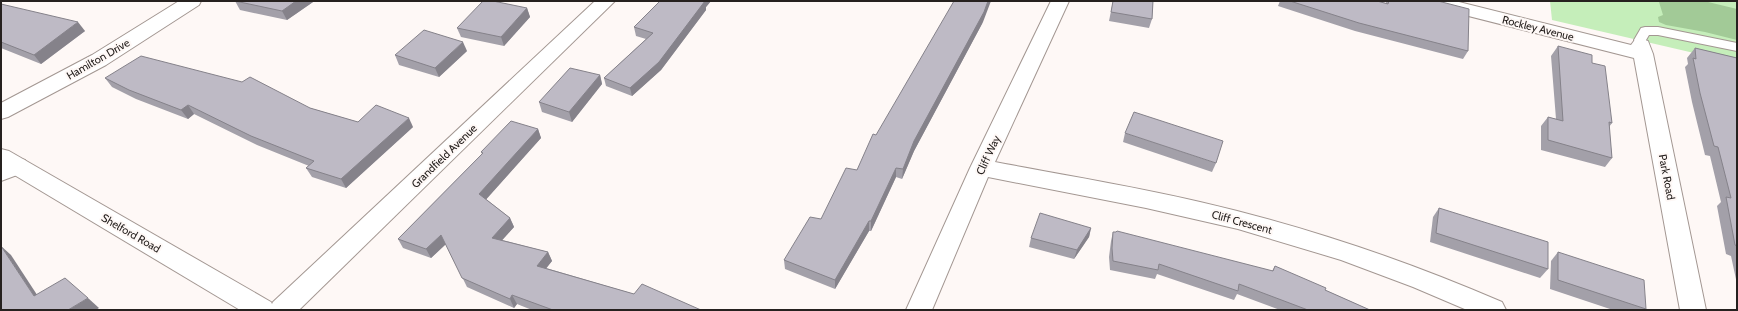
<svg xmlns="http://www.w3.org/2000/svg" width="1738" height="311" viewBox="0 0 1738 311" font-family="Cabin,sans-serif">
<rect width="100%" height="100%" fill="#fef8f6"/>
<polygon fill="#c5eeba" points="1550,1 1737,1 1737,63 1552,20"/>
<polygon fill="#a2ca97" points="1653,1 1704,1 1737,9 1737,40 1705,32 1666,25 1659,22 1658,17 1663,15 1659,2"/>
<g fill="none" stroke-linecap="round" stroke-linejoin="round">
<g stroke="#a39792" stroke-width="2">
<polygon id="lane" points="1645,27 1658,27 1737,43 1737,51 1658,35 1649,35 1646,40 1647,45 1645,48 1637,48 1634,40 1641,28"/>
</g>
<g stroke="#a39792" stroke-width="2">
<g id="street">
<polygon points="179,1 201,1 199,5 106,65 8,117 1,119 1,103 92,55"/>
<polygon points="595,1 615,1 299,310 269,310 273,302"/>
<path d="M1051,1H1069L995,162C1063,175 1132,186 1200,202C1304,226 1405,260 1502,302L1506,310H1467L1413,287L1341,260L1238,229L1146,208L988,177L932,310H906L970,168Z"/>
<polygon points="1423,1 1455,1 1631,45 1634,41 1641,39 1648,41 1653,54 1706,310 1680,310 1634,58 1425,5"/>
<polygon points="17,158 25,160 28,166 25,172 1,181 1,164"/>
</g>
</g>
<g stroke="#a39792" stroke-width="2">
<polygon id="secondary" points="1,149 9,151 271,302 275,310 240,310 1,167"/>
</g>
<use href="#lane" fill="#fff" fill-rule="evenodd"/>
<use href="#street" fill="#fff" fill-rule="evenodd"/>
<use href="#secondary" fill="#fff" fill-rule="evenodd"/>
</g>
<g fill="#a3a0a9">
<polygon points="235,1 313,2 287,20 240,10"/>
<polygon points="660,1 711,1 706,7 706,10 661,70 632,96 606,86 604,78 646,39 636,36 634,27"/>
<polygon points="1113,1 1153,1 1152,19 1149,28 1109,21"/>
<polygon points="1280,1 1377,1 1386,3 1386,1 1438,1 1468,51 1463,59 1355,31 1278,6"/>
<polygon points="1,4 85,31 41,64 1,48"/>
<polygon points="527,8 530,17 504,46 461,37 457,28"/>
<polygon points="983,22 914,151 902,179 896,177 871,231 869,231 835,289 785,269 784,260 821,219 857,170 876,135"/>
<polygon points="1558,46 1592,63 1612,123 1609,127 1612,158 1605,167 1541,150 1541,126 1548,117 1556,119 1551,56"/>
<polygon points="1695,48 1737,58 1737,284 1731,256 1726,254 1717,206 1721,202 1710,156 1705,155 1692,102 1685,67 1688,64 1687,58"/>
<polygon points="467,51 439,77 399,65 395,55"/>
<polygon points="600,75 602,84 572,122 542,112 539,102"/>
<polygon points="105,78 310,108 358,122 413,127 346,188 312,177 306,168 309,166 257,145 194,114 188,119 136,99 112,87"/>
<polygon points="538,129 541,138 486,199 510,218 514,227 502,240 548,252 552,261 546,268 634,294 701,310 532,310 517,304 514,308 467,287 446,244 431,258 403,248 398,239 482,154 481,152"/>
<polygon points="1125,133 1216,163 1212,172 1123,142"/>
<polygon points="1439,208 1548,269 1540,278 1430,242 1433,217"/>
<polygon points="1091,228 1089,237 1074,259 1029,247 1031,238"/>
<polygon points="1113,232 1272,271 1275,266 1325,290 1370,310 1280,310 1237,294 1234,300 1157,274 1155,279 1110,270 1109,257 1111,241"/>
<polygon points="1558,252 1646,309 1645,310 1613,310 1550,289 1551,261"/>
</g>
<g fill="#85828a">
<polygon points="296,1 312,1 313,2 287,20 282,11"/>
<polygon points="703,1 711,1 706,7 706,10 661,70 632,96 630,88"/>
<polygon points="988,1 991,1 983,22 914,151 902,179 903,169 914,141"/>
<polygon points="527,8 530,17 504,46 501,37"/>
<polygon points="78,22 85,31 41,64 34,55"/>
<polygon points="463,42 467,51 439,77 435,68"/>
<polygon points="600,75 602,84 572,122 569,112"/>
<polygon points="188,105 194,114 188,119 181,110"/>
<polygon points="409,118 413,127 346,188 341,179"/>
<polygon points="538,129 541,138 483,203 479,194"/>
<polygon points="896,168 896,177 871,231 871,221"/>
<polygon points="510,218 514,227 496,247 492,238"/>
<polygon points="869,221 869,231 835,289 835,280"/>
<polygon points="1091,228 1089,237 1074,259 1077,250"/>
<polygon points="441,235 446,244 431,258 426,249"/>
<polygon points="1,246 11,255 45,307 34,296"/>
<polygon points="548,252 552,261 541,275 537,266"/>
<polygon points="512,295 517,304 514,308 510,299"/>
<polygon points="88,298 99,308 96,310 68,310"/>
</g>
<g fill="#bebac5" stroke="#85828a">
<polygon points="235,1 296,1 282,11"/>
<polygon points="483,1 493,1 527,8 501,37 457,28"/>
<polygon points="660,1 705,1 659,62 630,88 604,78 653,33 634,27"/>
<polygon points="954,1 988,1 984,12 914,141 903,169 896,168 871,221 869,221 835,280 784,260 810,217 821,219 846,168 857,170 873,134 876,135"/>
<polygon points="1113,1 1153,1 1152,19 1111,12"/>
<polygon points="1290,1 1377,1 1388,4 1389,1 1438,1 1469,9 1468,51 1359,23"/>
<polygon points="1,4 78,22 34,55 1,42"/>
<polygon points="424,30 463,42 435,68 395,55"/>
<polygon points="1558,46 1592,55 1592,63 1605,66 1612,123 1609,122 1612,158 1548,140 1548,117 1563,121"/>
<polygon points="1695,48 1737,58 1737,246 1735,245 1726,197 1731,198 1718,147 1714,146 1700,93 1693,58 1696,59"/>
<polygon points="141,56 242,82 250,77 310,108 358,122 376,105 409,118 341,179 306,168 314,161 251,136 188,105 181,110 129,90 105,78"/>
<polygon points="570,68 600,75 569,112 539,102"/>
<polygon points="1134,112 1223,141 1216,163 1125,133"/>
<polygon points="511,121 538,129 479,194 510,218 492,238 548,252 537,266 634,294 642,284 701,310 553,310 512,295 510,299 462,278 441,235 426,249 398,239 483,153 481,152"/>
<polygon points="1439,208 1548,242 1548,269 1436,233"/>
<polygon points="1040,213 1091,228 1077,250 1031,238"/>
<polygon points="1117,231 1273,271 1275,266 1326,288 1325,290 1370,310 1308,310 1239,284 1238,291 1159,264 1158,270 1113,261 1112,248 1113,232 1116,232"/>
<polygon points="1,246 34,296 65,278 88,298 68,310 1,310"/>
<polygon points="1558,252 1644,280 1646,309 1558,280"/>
</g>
<g text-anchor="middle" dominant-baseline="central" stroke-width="4" stroke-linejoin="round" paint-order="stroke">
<g font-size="11" fill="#26211f" stroke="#fef8f6">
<text transform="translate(1538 28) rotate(14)">Rockley Avenue</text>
<text transform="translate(98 59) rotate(-30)">Hamilton Drive</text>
<text transform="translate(988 155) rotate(-65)">Cliff Way</text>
<text transform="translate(444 156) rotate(-44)">Grandfield Avenue</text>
<text transform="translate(1667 177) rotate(79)">Park Road</text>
<text transform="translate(1242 222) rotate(15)">Cliff Crescent</text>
<text transform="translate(131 233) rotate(30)">Shelford Road</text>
</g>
</g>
<rect width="1738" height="311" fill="none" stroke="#26211f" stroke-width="4"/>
</svg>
